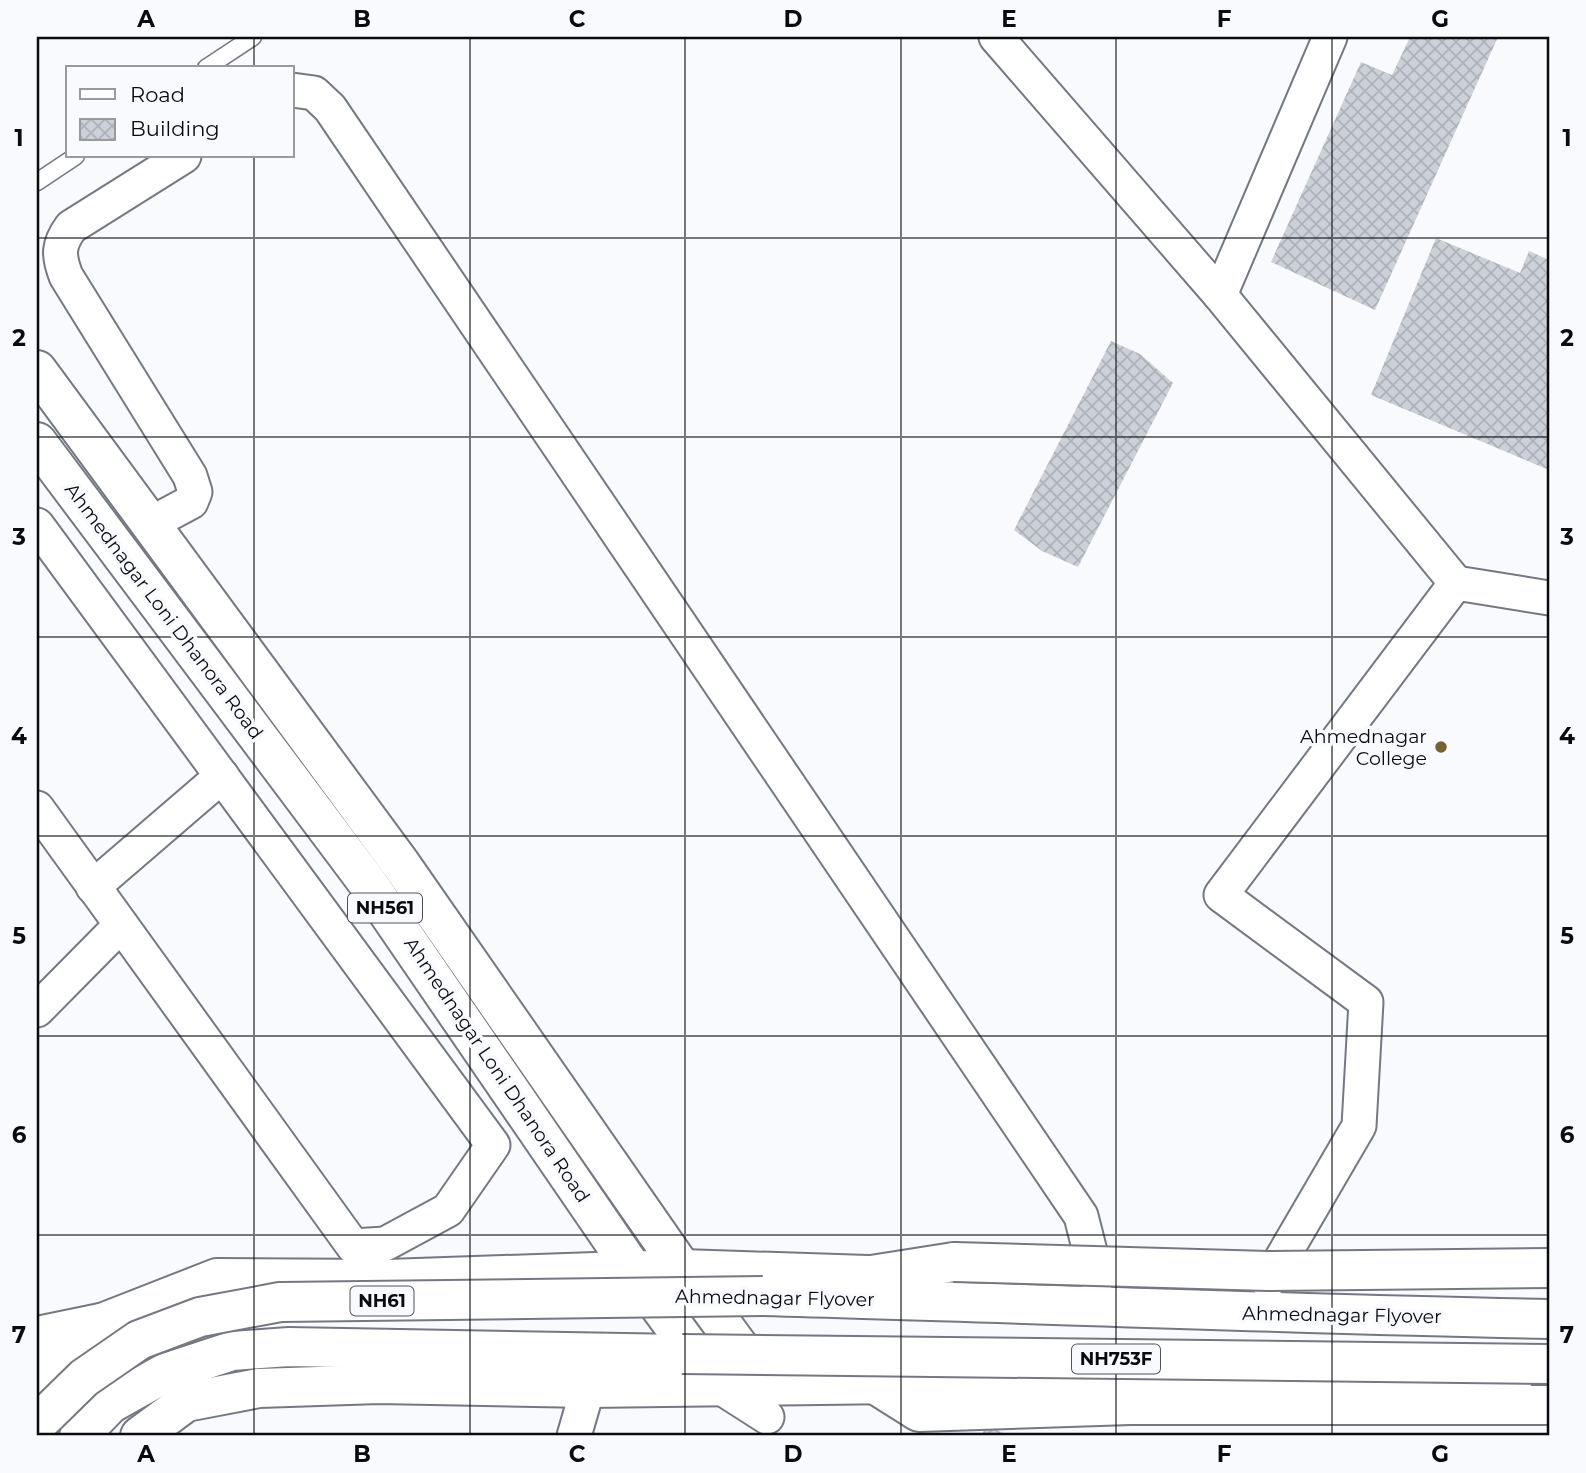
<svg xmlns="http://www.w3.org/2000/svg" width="1586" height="1473" viewBox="0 0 1586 1473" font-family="Montserrat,sans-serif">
<defs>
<pattern id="building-cross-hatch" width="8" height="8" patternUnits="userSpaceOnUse" patternTransform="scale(1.75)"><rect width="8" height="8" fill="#ccd0d9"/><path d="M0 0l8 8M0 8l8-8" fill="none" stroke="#aeb1b9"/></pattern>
</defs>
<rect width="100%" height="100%" fill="#f8fafe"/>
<g fill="url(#building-cross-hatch)">
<polygon points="1410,37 1498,37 1375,310 1271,262 1361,62 1392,75"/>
<polygon points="1436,238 1520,273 1529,251 1549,260 1549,470 1371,395"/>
<polygon points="1111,341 1140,354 1173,383 1078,567 1042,551 1014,530"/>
<polygon points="987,1425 1009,1436 981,1436"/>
</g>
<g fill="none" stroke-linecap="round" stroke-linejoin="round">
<g stroke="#747881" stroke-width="19">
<g id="service">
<polyline points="206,68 253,37"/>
<polyline points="37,182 76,156"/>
</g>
</g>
<g stroke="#747881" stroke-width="37">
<g id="minor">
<polyline points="996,37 1220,295 1456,583"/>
<polyline points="292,90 314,93 330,108 1081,1216 1097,1279"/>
<polyline points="1220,295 1330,37"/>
<path d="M150,524L191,502L195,492L190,476L66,276C58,255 58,245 71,227L184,156"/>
<polyline points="37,525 493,1145 448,1210 385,1244 353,1246 37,808"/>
<polyline points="93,887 222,776"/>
<polyline points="37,1010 121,925"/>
<polyline points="1268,1282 1359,1126 1366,1002 1221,895 1456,583 1549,598"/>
<polyline points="717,1385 767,1417"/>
<polyline points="574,1436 588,1388"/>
</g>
</g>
<g stroke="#747881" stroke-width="42">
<g id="tertiary">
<polyline points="37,1336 100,1323"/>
<polyline points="37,1378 102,1323 217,1278 388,1279 682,1269 898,1276"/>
<polyline points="140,1436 186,1402 259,1388 379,1384 588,1388 977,1383 1512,1387"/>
</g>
</g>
<g stroke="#747881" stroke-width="42">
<g id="trunk">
<polyline points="37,370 400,863 682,1269 766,1384"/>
<polyline points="37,442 367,882 633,1270 717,1385"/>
<polyline points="865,1276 954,1262"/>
<path d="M763,1296C1025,1303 1287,1314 1549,1319"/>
<polyline points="873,1383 919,1412 1130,1405 1549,1405"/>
<polyline points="79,1436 110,1404 165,1373 232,1351 289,1347 682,1354"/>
</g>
</g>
<use href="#service" stroke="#fff" stroke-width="16"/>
<use href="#minor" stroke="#fff" stroke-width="33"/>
<use href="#tertiary" stroke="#fff" stroke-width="38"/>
<use href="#trunk" stroke="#fff" stroke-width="38"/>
<g stroke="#747881" stroke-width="42" stroke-linecap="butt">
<g id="trunk-bridge">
<polyline points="954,1262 1268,1271 1549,1268"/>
<polyline points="682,1354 1549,1364"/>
<polyline points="37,1424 84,1378 139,1340 200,1317 280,1302 763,1296"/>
</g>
</g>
<use href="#trunk-bridge" stroke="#fff" stroke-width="38"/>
</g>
<path fill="none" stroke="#0a0b0e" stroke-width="2" stroke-opacity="0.55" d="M254,37V68M470,37V1436M685,37V1436M901,37V1436M1116,37V1436M1332,37V1436M254,156V1436M37,238H1549M37,437H1549M37,637H1549M37,836H1549M37,1036H1549M37,1235H1549"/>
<circle fill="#766231" stroke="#f8fafe" stroke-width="2.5" cx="1441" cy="747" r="7"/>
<g text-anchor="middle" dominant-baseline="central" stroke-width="7" stroke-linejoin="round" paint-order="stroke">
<g fill="#f8fafe" stroke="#515356" stroke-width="2">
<rect x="348" y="893.5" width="74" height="29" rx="5"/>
<rect x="350.5" y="1286.5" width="63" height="29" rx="5"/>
<rect x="1072" y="1344.5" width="88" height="29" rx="5"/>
</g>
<g font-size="18" font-weight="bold" fill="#0a0b0e">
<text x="385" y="908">NH561</text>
<text x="382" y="1301">NH61</text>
<text x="1116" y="1359">NH753F</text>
</g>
<g font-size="19" fill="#0a0b0e" stroke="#f8fafe">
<text transform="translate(164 611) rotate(53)">Ahmednagar Loni Dhanora Road</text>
<text transform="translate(497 1070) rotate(56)">Ahmednagar Loni Dhanora Road</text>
<text transform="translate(775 1298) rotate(1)">Ahmednagar Flyover</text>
<text transform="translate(1342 1315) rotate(1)">Ahmednagar Flyover</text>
</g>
<g font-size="19" fill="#0a0b0e" stroke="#f8fafe" text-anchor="end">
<text x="1427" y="736">Ahmednagar<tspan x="1427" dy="22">College</tspan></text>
</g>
</g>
<rect width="1586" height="1473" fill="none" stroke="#f8fafe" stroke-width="77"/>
<rect x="66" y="66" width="228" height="91" fill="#f8fafe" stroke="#999a9e" stroke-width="2"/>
<rect x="80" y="89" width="35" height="10" fill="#ffffff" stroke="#999a9e" stroke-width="2"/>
<text x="130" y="102" font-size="21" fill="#0a0b0e">Road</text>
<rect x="80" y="119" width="35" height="21" fill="url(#building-cross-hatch)" stroke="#999a9e" stroke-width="2"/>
<text x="130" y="136" font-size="21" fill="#0a0b0e">Building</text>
<rect x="38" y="38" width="1510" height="1396" fill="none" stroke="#0a0b0e" stroke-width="2.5"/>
<g font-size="23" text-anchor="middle" font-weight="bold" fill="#0a0b0e">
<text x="146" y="27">A</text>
<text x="362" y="27">B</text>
<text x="577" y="27">C</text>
<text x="793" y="27">D</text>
<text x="1009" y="27">E</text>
<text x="1224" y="27">F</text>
<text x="1440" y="27">G</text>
<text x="19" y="146">1</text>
<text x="1567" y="146">1</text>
<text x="19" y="346">2</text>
<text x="1567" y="346">2</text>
<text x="19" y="545">3</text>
<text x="1567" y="545">3</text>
<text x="19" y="744">4</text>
<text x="1567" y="744">4</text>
<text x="19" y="944">5</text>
<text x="1567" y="944">5</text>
<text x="19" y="1143">6</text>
<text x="1567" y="1143">6</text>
<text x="19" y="1343">7</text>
<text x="1567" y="1343">7</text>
<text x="146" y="1462">A</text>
<text x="362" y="1462">B</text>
<text x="577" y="1462">C</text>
<text x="793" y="1462">D</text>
<text x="1009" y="1462">E</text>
<text x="1224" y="1462">F</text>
<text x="1440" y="1462">G</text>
</g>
</svg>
